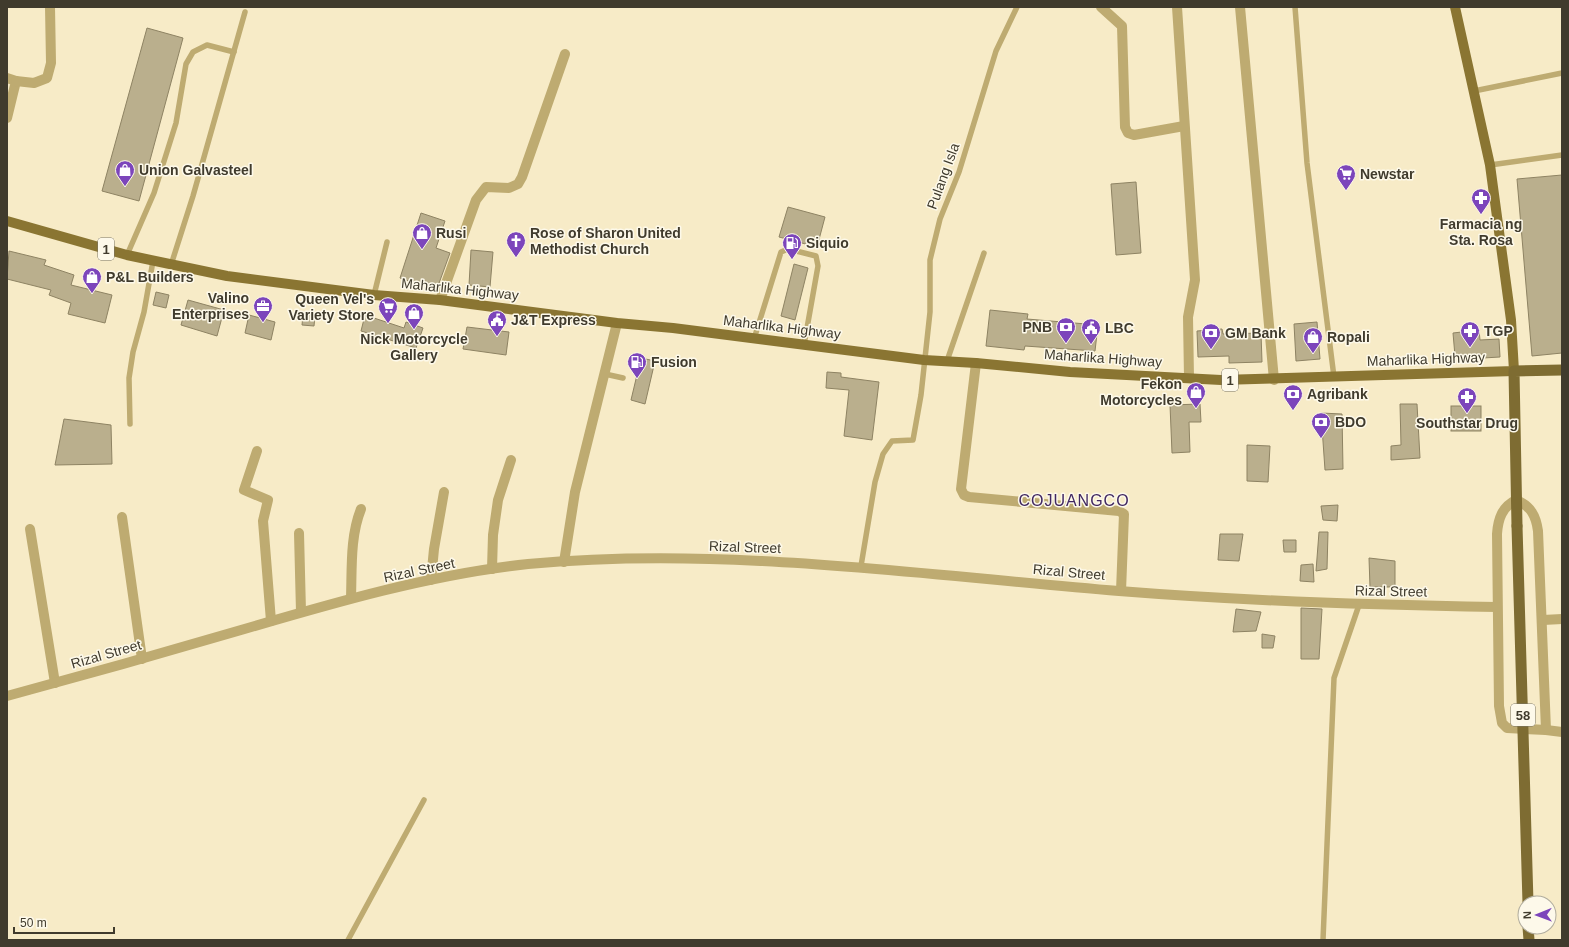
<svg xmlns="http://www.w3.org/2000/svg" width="1569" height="947" viewBox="0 0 1569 947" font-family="Helvetica,sans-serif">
<rect width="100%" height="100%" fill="#f7ebc7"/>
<g fill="#baaf8d" stroke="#8e8363">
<polygon points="147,28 183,38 139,201 102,191"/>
<polygon points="1562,175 1562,353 1532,356 1517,179"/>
<polygon points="1136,182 1141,253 1116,255 1111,184"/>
<polygon points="788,207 825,217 817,247 779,237"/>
<polygon points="421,213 445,221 436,248 450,253 438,286 425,282 423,286 400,278"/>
<polygon points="471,250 493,252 490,287 469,285"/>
<polygon points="9,251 46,260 44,265 74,275 71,285 112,295 105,323 68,314 71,303 49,295 51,290 7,279"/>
<polygon points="794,264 808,268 795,320 781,316"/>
<polygon points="156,292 169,295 166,308 153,305"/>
<polygon points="188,300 224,310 217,336 181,325"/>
<polygon points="990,310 1028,314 1027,319 1098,325 1095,351 1025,346 1024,350 986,346"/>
<polygon points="249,315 275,322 271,340 245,333"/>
<polygon points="303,315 315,316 314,326 302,325"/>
<polygon points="365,315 404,328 406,322 423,328 416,348 361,331"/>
<polygon points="1317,322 1320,359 1296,361 1294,324"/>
<polygon points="467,327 509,332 506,355 463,349"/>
<polygon points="1222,329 1223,334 1261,333 1262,362 1229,363 1229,356 1198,357 1197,331"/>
<polygon points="1479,330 1480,340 1499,339 1500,357 1483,358 1483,354 1455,356 1453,333"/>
<polygon points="641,358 655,361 645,404 631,400"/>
<polygon points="827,372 841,373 841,377 879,382 872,440 844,436 849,390 826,388"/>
<polygon points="1200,404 1201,422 1189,422 1190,452 1172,453 1170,405"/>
<polygon points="1400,404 1417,404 1420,458 1391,460 1391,446 1401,445"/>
<rect x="1451" y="406" width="30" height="25"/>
<polygon points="1321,413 1342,414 1343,469 1325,470"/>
<polygon points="64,419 111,425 112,464 55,465"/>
<polygon points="1247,445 1270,446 1268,482 1247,481"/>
<polygon points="1338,505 1337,521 1323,520 1321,506"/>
<polygon points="1319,532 1328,532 1327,569 1316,571"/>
<polygon points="1220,534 1243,534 1239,561 1218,560"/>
<polygon points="1283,540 1296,540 1296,552 1284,552"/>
<polygon points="1369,558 1395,561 1395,587 1370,587"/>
<polygon points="1313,564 1314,582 1300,581 1301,565"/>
<polygon points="1301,608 1322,609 1319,659 1301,659"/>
<polygon points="1236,609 1261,612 1256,631 1233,632"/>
<polygon points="1262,634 1275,636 1273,648 1262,648"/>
</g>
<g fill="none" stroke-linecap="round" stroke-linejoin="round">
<g stroke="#beab71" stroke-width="5.5">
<polyline points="1295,7 1307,163 1334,377"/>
<polyline points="1474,91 1562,73"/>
<polyline points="1490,165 1562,155"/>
<polyline points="127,255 154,193 176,123 186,64 193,52 207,45 234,52"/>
<polyline points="171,265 193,196 245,12"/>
<polyline points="374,295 387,242"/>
<polyline points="754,339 781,252 788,249 816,256 818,266 804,345"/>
<polyline points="947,361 984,253"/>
<polyline points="605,374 623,378"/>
<polyline points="130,424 129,378 133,352 144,312 153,261"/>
<polyline points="861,566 875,482 883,454 892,441 913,440 921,395 930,312 930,260 940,219 959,172 996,51 1017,7"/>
<polyline points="348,940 424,800"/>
<polyline points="1323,940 1334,678 1359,605"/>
</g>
<g stroke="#beab71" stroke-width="10">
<polyline points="1101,7 1122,26 1125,127 1128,133 1134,135 1184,126"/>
<polyline points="1177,7 1195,280 1188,317 1189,378"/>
<polyline points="1240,7 1274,380"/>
<polyline points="7,78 16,81 7,118"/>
<polyline points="16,81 34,83 47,78 51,63 50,7"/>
<polyline points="440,300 476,200 486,187 509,188 518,184 522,177 565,54"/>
<polyline points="976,363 961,489 964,495 969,497 1119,511 1124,514 1121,591"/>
<polyline points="257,451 244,490 268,500 263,521 271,621"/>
<polyline points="122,517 142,659"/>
<polyline points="30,529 55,683"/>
<polyline points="299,533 301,612"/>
<polyline points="564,562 575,492 617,323"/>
<polyline points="492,569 493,535 498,500 511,460"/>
<polyline points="431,580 434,549 444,492"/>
<path d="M351,598C352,569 350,536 361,509"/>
<polyline points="1546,730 1562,732"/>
</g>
<g stroke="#beab71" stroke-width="10">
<path d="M1516,500C1531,506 1536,516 1538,531L1546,730L1507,728L1502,723L1499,706L1497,534C1498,519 1502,507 1516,500Z"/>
<polyline points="1543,620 1562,619"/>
<path d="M7,696C85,675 163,653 241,630C333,603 432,574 528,564C725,546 923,575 1119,591C1244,601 1371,605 1497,607"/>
</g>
<polyline stroke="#8a7532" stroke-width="10" points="7,221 127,255 227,276 374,295 440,300 617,323 673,328 924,360 976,363 1070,372 1221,380 1514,371 1511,320 1490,165 1455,7"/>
<g stroke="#7e6c32" stroke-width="11">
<polyline points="1517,526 1514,371 1562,370"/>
<polyline points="1528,927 1529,940"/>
</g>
<polyline stroke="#7e6c32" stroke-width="11" points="1517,526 1528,903"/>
</g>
<defs>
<g id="shop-pin" transform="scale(1)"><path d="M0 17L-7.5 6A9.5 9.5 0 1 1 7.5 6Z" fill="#7c45bb" stroke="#fdf9ea"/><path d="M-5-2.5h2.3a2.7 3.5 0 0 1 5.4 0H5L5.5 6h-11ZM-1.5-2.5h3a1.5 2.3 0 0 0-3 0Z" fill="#fff"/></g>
<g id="supermarket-pin" transform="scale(1)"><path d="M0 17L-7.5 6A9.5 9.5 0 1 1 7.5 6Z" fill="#7c45bb" stroke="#fdf9ea"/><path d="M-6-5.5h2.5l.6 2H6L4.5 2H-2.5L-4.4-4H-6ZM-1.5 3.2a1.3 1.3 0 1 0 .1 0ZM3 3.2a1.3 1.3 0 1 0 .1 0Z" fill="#fff"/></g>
<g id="pharmacy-pin" transform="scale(1)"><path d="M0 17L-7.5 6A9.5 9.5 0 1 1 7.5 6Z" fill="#7c45bb" stroke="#fdf9ea"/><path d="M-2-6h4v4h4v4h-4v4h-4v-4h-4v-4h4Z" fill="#fff"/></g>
<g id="church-pin" transform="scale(1)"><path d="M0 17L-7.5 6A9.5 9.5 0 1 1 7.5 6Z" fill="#7c45bb" stroke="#fdf9ea"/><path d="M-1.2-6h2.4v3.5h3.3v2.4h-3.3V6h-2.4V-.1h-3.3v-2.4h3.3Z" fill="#fff"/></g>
<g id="fuel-pin" transform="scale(1)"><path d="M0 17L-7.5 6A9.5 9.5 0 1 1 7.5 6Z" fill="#7c45bb" stroke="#fdf9ea"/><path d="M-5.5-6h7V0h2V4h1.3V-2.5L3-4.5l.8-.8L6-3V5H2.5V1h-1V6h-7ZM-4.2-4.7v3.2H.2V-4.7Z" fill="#fff"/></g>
<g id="office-pin" transform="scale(1)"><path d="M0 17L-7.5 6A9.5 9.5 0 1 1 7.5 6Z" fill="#7c45bb" stroke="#fdf9ea"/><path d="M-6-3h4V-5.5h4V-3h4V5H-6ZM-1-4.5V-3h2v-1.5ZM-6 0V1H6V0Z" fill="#fff"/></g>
<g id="civic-pin" transform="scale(1)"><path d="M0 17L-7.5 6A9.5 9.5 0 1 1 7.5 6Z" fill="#7c45bb" stroke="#fdf9ea"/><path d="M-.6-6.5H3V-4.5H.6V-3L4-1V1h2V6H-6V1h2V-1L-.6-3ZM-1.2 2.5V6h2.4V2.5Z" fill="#fff"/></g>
<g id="bank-pin" transform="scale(1)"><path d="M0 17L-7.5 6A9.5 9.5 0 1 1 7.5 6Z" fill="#7c45bb" stroke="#fdf9ea"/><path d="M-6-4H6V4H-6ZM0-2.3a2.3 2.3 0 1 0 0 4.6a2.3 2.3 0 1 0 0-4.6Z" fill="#fff"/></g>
</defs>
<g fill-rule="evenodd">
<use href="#shop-pin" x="125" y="170"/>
<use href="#supermarket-pin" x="1346" y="174"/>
<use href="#pharmacy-pin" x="1481" y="198"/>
<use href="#shop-pin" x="422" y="233"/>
<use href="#church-pin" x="516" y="241"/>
<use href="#fuel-pin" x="792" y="243"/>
<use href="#shop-pin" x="92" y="277"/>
<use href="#office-pin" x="263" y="306"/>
<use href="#supermarket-pin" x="388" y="307"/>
<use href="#shop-pin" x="414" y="313"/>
<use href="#civic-pin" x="497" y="320"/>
<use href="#bank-pin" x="1066" y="327"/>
<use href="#civic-pin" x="1091" y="328"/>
<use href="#pharmacy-pin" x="1470" y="331"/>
<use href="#bank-pin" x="1211" y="333"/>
<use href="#shop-pin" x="1313" y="337"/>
<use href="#fuel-pin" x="637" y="362"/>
<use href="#shop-pin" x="1196" y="392"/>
<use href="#bank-pin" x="1293" y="394"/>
<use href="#pharmacy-pin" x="1467" y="397"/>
<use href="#bank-pin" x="1321" y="422"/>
</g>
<g text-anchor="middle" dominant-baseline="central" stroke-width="3" stroke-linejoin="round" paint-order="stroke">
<g fill="#fdf9ea" stroke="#797466" stroke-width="1">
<rect x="98" y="238" width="16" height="22" rx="3"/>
<rect x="1222" y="369" width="16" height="22" rx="3"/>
<rect x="1511" y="704" width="24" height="22" rx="3"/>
</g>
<g font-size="13" font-weight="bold" fill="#403b2d">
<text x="106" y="249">1</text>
<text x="1230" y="380">1</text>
<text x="1523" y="715">58</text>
</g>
<g font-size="14" font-weight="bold" fill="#403b2d" stroke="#fdf9ea" text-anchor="start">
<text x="139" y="170">Union Galvasteel</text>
<text x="1360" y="174">Newstar</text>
<text x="1481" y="224" text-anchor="middle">Farmacia ng<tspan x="1481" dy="16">Sta. Rosa</tspan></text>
<text x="436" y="233">Rusi</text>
<text x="530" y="233">Rose of Sharon United<tspan x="530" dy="16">Methodist Church</tspan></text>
<text x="806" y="243">Siquio</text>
<text x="106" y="277">P&amp;L Builders</text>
<text x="249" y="298" text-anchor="end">Valino<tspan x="249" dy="16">Enterprises</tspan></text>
<text x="374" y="299" text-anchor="end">Queen Vel's<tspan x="374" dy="16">Variety Store</tspan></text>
<text x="511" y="320">J&amp;T Express</text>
<text x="1052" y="327" text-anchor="end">PNB</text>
<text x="1105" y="328">LBC</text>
<text x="1484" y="331">TGP</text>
<text x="1225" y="333">GM Bank</text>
<text x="1327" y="337">Ropali</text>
<text x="414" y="339" text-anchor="middle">Nick Motorcycle<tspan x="414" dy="16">Gallery</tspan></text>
<text x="651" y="362">Fusion</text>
<text x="1182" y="384" text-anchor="end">Fekon<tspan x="1182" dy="16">Motorcycles</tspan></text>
<text x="1307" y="394">Agribank</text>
<text x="1335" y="422">BDO</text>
<text x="1467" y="423" text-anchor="middle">Southstar Drug</text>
</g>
<g font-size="14" fill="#403b2d" stroke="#fdf9ea">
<text transform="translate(943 176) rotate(-70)">Pulang Isla</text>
<text transform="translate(460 289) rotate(6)">Maharlika Highway</text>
<text transform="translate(782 327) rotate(7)">Maharlika Highway</text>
<text transform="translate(1103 358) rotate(4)">Maharlika Highway</text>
<text transform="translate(1426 359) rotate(-2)">Maharlika Highway</text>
<text transform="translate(745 547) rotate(2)">Rizal Street</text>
<text transform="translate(419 570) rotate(-12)">Rizal Street</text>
<text transform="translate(1069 572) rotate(5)">Rizal Street</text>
<text transform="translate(1391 591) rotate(1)">Rizal Street</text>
<text transform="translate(106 654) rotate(-16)">Rizal Street</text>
</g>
<g font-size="16" letter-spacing="1" fill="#402761" stroke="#fdf9ea">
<text x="1074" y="500">COJUANGCO</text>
</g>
</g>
<rect width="1569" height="947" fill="none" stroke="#403b2d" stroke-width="16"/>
<g transform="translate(1537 915) rotate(269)"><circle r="19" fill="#fdf9ea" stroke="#b1ad9e"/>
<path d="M0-3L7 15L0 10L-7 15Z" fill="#7c45bb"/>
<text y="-6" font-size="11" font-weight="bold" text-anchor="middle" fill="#403b2d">N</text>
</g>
<path d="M14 927v6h100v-6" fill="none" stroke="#403b2d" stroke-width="2"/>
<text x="20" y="927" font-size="12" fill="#403b2d" stroke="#fdf9ea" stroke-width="3" paint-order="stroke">50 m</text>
</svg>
